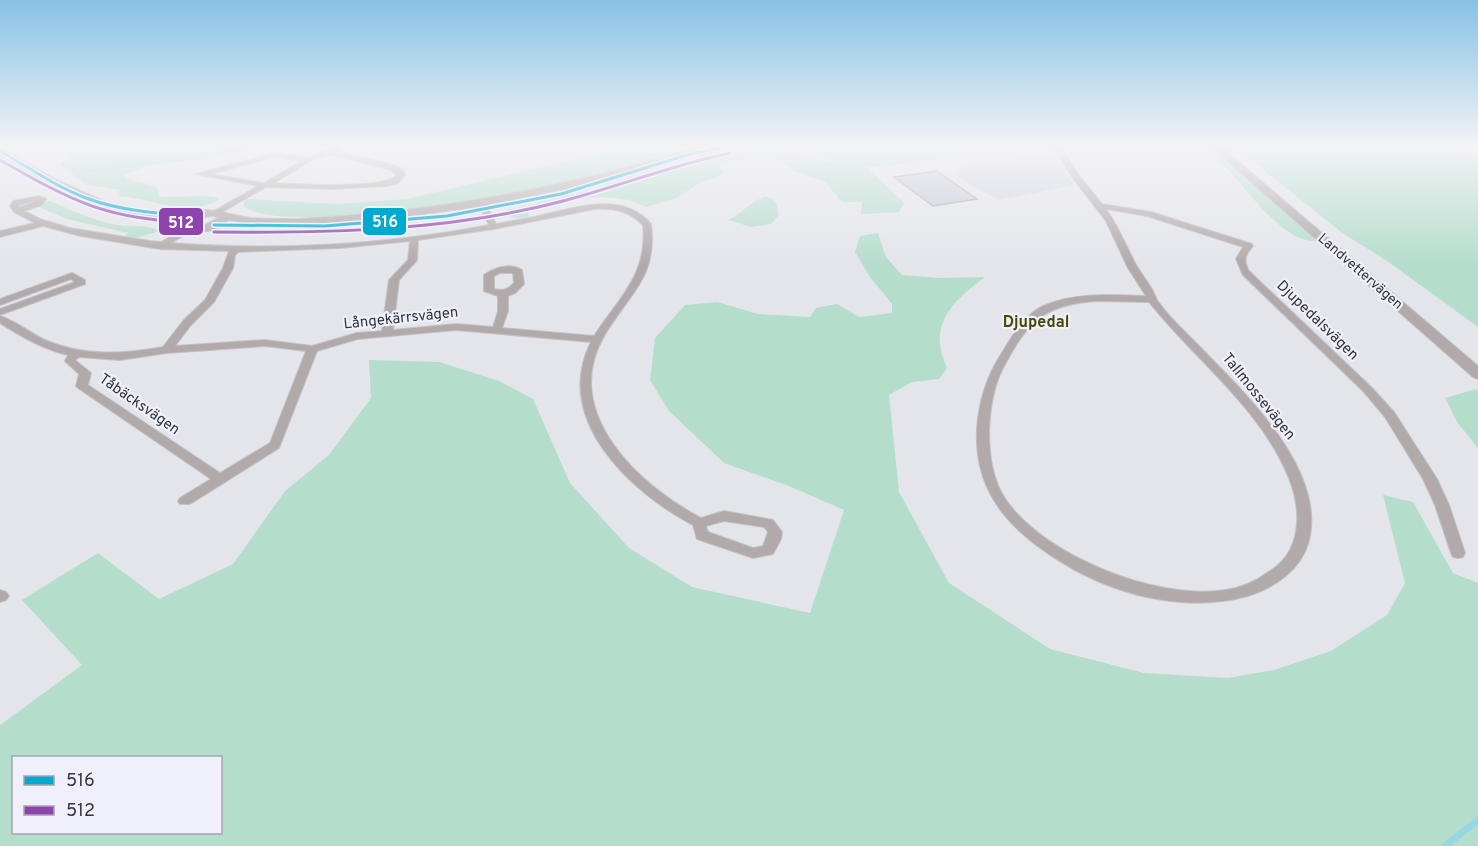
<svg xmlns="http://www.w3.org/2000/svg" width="1478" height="846" viewBox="0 0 1478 846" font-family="Overpass,sans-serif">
<rect width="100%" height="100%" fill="#e4e5eb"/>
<polygon fill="#d4d6e3" points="1054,153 1074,185 1000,200 983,192 952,172 959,171 956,169 1000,162 1010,163 1008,161"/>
<g fill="#b5ddcc" fill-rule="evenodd">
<path d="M36,146H268L210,158L149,165L124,175C132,185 149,180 159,190V197L205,196L219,198L218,201C185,216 153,199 119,196L120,190L85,184L60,164L68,159L65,153L33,148Z"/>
<path d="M617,146H668L671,153C618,179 278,244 243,205L246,199L337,204L407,199L598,154Z"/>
<path d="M757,146H785L801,152L799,158L832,162L808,146H1023L880,167H867L904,203L899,212L861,214L862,202H842L825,182L793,171L779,160L758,156L720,164L719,167L725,173L696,185L677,198L646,207C611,188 565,201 528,211L529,217C522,218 513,220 507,214L508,210L579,193L657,169Z"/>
<path d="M1196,146H1211L1317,241C1285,244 1249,192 1230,172C1220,162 1208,154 1196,146Z"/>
<polygon points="1239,146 1438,146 1478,156 1478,327 1390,263 1341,232 1245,155"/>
<path d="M764,197C776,197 777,205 779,215L771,224L751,227L728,220C743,213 748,203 764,197Z"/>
<path d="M50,201C70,210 91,219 112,224C126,228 148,223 159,231L137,238L124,237L128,233L67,219L36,206Z"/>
<path d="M878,233L886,257L902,275L940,278L985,277C952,302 927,325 947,368L939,379L912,382L889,395L899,492L949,583L1050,649L1144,673L1228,678L1274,670L1331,651L1387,615L1405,583L1383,495L1413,502L1453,573L1478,583V846H0V725L82,665L22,600L98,553L159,599L233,564L285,491L329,455L371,398L369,360L439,362L499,381L533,399L570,483L629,548L692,587L810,613L844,510L789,486L724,463L669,411L650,380L655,338L685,305L718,302L758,314L810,317L816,308L837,304L859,317L892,313V304L870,277L855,252L860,236ZM14,758H220V832H14Z"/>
<polygon points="1476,389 1478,391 1478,448 1457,422 1445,398"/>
</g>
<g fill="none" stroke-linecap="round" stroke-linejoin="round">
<polyline stroke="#96d7e4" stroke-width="3" points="85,171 180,160 260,146"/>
<polyline stroke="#96d7e4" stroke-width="7" points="1445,846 1478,820"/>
</g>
<polygon fill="#c6c8d7" stroke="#a9aaae" stroke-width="1.5" points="937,171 977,199 933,206 894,177"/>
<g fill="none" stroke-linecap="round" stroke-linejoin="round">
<g stroke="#c2c3c7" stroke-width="2">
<g id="street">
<path d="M1053,146L1062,148L1078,174L1102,204L1151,212L1252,244L1253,246C1245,255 1243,260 1249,271L1372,388L1394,412L1437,479L1449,505L1465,553L1463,557L1458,558L1453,557L1451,553L1435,505L1423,479L1385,417L1364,392L1243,275L1236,259L1243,247L1147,216L1106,209C1118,226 1126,245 1135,263C1139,271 1145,278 1150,286C1153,290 1155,296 1157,300C1169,318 1187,333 1202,349C1246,394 1329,473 1308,544C1300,570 1274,588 1248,596C1190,612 1126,598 1073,569C1017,537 973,498 977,428C979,402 986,378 1000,356C1011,338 1023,316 1043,306C1075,292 1112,295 1146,296L1128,268L1106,221L1072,177ZM1098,301L1149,302C1195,360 1260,407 1289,478C1302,511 1302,551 1270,571C1256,581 1242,588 1225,590C1157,601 1041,555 1004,497C992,478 989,453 989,431C990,410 993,388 1002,370C1027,322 1043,304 1098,301Z"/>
<path d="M336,147L339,149L337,151L397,166L403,170L405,175L398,183L387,186L334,189L266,187L217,215L213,213L214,211L258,186L196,174L275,153L307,158ZM330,154L391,170L397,175C382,190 298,184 274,183L310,161ZM275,157L301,161L264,183L210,174Z"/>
<path d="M39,196L46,199L42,205L24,211L40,219L70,228L150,241L161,242L189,226L192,227V231L171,243C275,251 387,245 489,225L478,204L482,202L486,204L496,224C512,221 527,219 542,215C578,207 623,191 651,224C658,279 627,295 603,338C561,414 640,486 701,518L724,511L773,520L782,532L781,539L773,554L753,558L697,539L693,525C630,492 552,419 591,342L456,330L358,339L317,351L279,448L190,504H180L178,501L180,498L211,479L78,388L76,386L79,374L65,361L68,355C43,349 22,337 0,323V316C16,321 30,333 45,340C84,357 123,354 163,347L183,321L205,300L223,268L229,251L160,249L81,236L43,226L0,237V231L35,223L14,212L10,206L13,201ZM36,201L19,207L18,206L19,205ZM595,209C614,208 629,211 643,225C648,274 620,297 594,336L502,328L508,311V296L515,293L524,284L522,270C511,263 494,267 484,275V291L498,296V311L493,327L456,324L393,330L399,280L417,260L418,240L494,229ZM410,241L408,260L389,280L382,331L357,333L312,346L265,340L175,346L191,325L214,302L233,268L235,255L238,252L340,248ZM500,273H513L514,283C507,290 503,291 494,289V276ZM265,346L306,351L270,443L220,473L88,385L91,373L75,360L79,357L120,360L167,353ZM724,521L764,527L768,532L763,546L753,548L708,532L706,526Z"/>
<polygon points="72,273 85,280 85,284 0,315 0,309 75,282 71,279 0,305 0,299"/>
<polygon points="0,590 6,592 9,596 6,600 0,602"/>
</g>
</g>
<g stroke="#c2c3c7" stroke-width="2">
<g id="secondary">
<path d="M700,146H732L700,156L696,154L571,188L477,207L381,220L306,225L264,226L229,220L213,230L197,233L102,208L47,183L0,155V148L3,149L55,179L110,204L178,221C198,200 227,215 251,218C266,219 282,219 297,219C435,212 568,187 700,146ZM213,216L218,218L202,226L187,225L197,218Z"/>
<polygon points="1210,146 1220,146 1478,366 1478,379 1473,377"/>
</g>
</g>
<use href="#street" fill="#b2aaaa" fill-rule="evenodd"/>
<use href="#secondary" fill="#b1a9aa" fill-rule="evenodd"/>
<g stroke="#eff0fc" stroke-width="6">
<g id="bus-1">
<path d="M0,151C28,167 55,186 86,198C121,211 159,214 196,215"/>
<polyline points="214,225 325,226 447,216 561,194 687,155 726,146"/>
</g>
</g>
<g stroke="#eff0fc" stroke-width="6">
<g id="bus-2">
<path d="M0,160C74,202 109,221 196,222"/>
<path d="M214,232C331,233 449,231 563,201C619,186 673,165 730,153"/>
</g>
</g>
<use href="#bus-1" stroke="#00a9ce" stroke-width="3"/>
<use href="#bus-2" stroke="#8e44ad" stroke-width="3"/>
</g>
<linearGradient id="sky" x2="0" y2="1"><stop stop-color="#87c2e6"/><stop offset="0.55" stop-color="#f3f3f6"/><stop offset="1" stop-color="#f3f3f6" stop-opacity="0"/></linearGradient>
<rect width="1478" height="265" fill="url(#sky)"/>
<g text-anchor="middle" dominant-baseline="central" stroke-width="4.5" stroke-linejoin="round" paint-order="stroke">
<g font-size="14" fill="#343539" stroke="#eff0fc">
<text transform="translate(1360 272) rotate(41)">Landvettervägen</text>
</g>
<g font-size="15" fill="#343539" stroke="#eff0fc">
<text transform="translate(401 319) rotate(-6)">Långekärrsvägen</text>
<text transform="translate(1317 321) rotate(44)">Djupedalsvägen</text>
<text transform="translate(1258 397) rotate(51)">Tallmossevägen</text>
<text transform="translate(139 405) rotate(35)">Tåbäcksvägen</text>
</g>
<g font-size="16" font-weight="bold" fill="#484808" stroke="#eff0fc">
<text x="1036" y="323">Djupedal</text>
</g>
</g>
<g stroke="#eff0fc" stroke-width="2">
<rect x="362" y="207" width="45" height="29" rx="6" fill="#00a9ce"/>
<rect x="158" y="207" width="46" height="29" rx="6" fill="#8e44ad"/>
</g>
<g font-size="16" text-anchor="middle" font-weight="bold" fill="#fff">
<text x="385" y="227">516</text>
<text x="181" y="228">512</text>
</g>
<rect x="12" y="756" width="210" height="78" fill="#eff0fc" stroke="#a4a5ae" stroke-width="1.5"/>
<rect x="24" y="776" width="30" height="9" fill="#00a9ce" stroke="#a4a5ae" stroke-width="1.5"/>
<text x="66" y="786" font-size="18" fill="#343539">516</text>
<rect x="24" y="806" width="30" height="9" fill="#8e44ad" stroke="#a4a5ae" stroke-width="1.5"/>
<text x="66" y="816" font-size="18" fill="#343539">512</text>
</svg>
